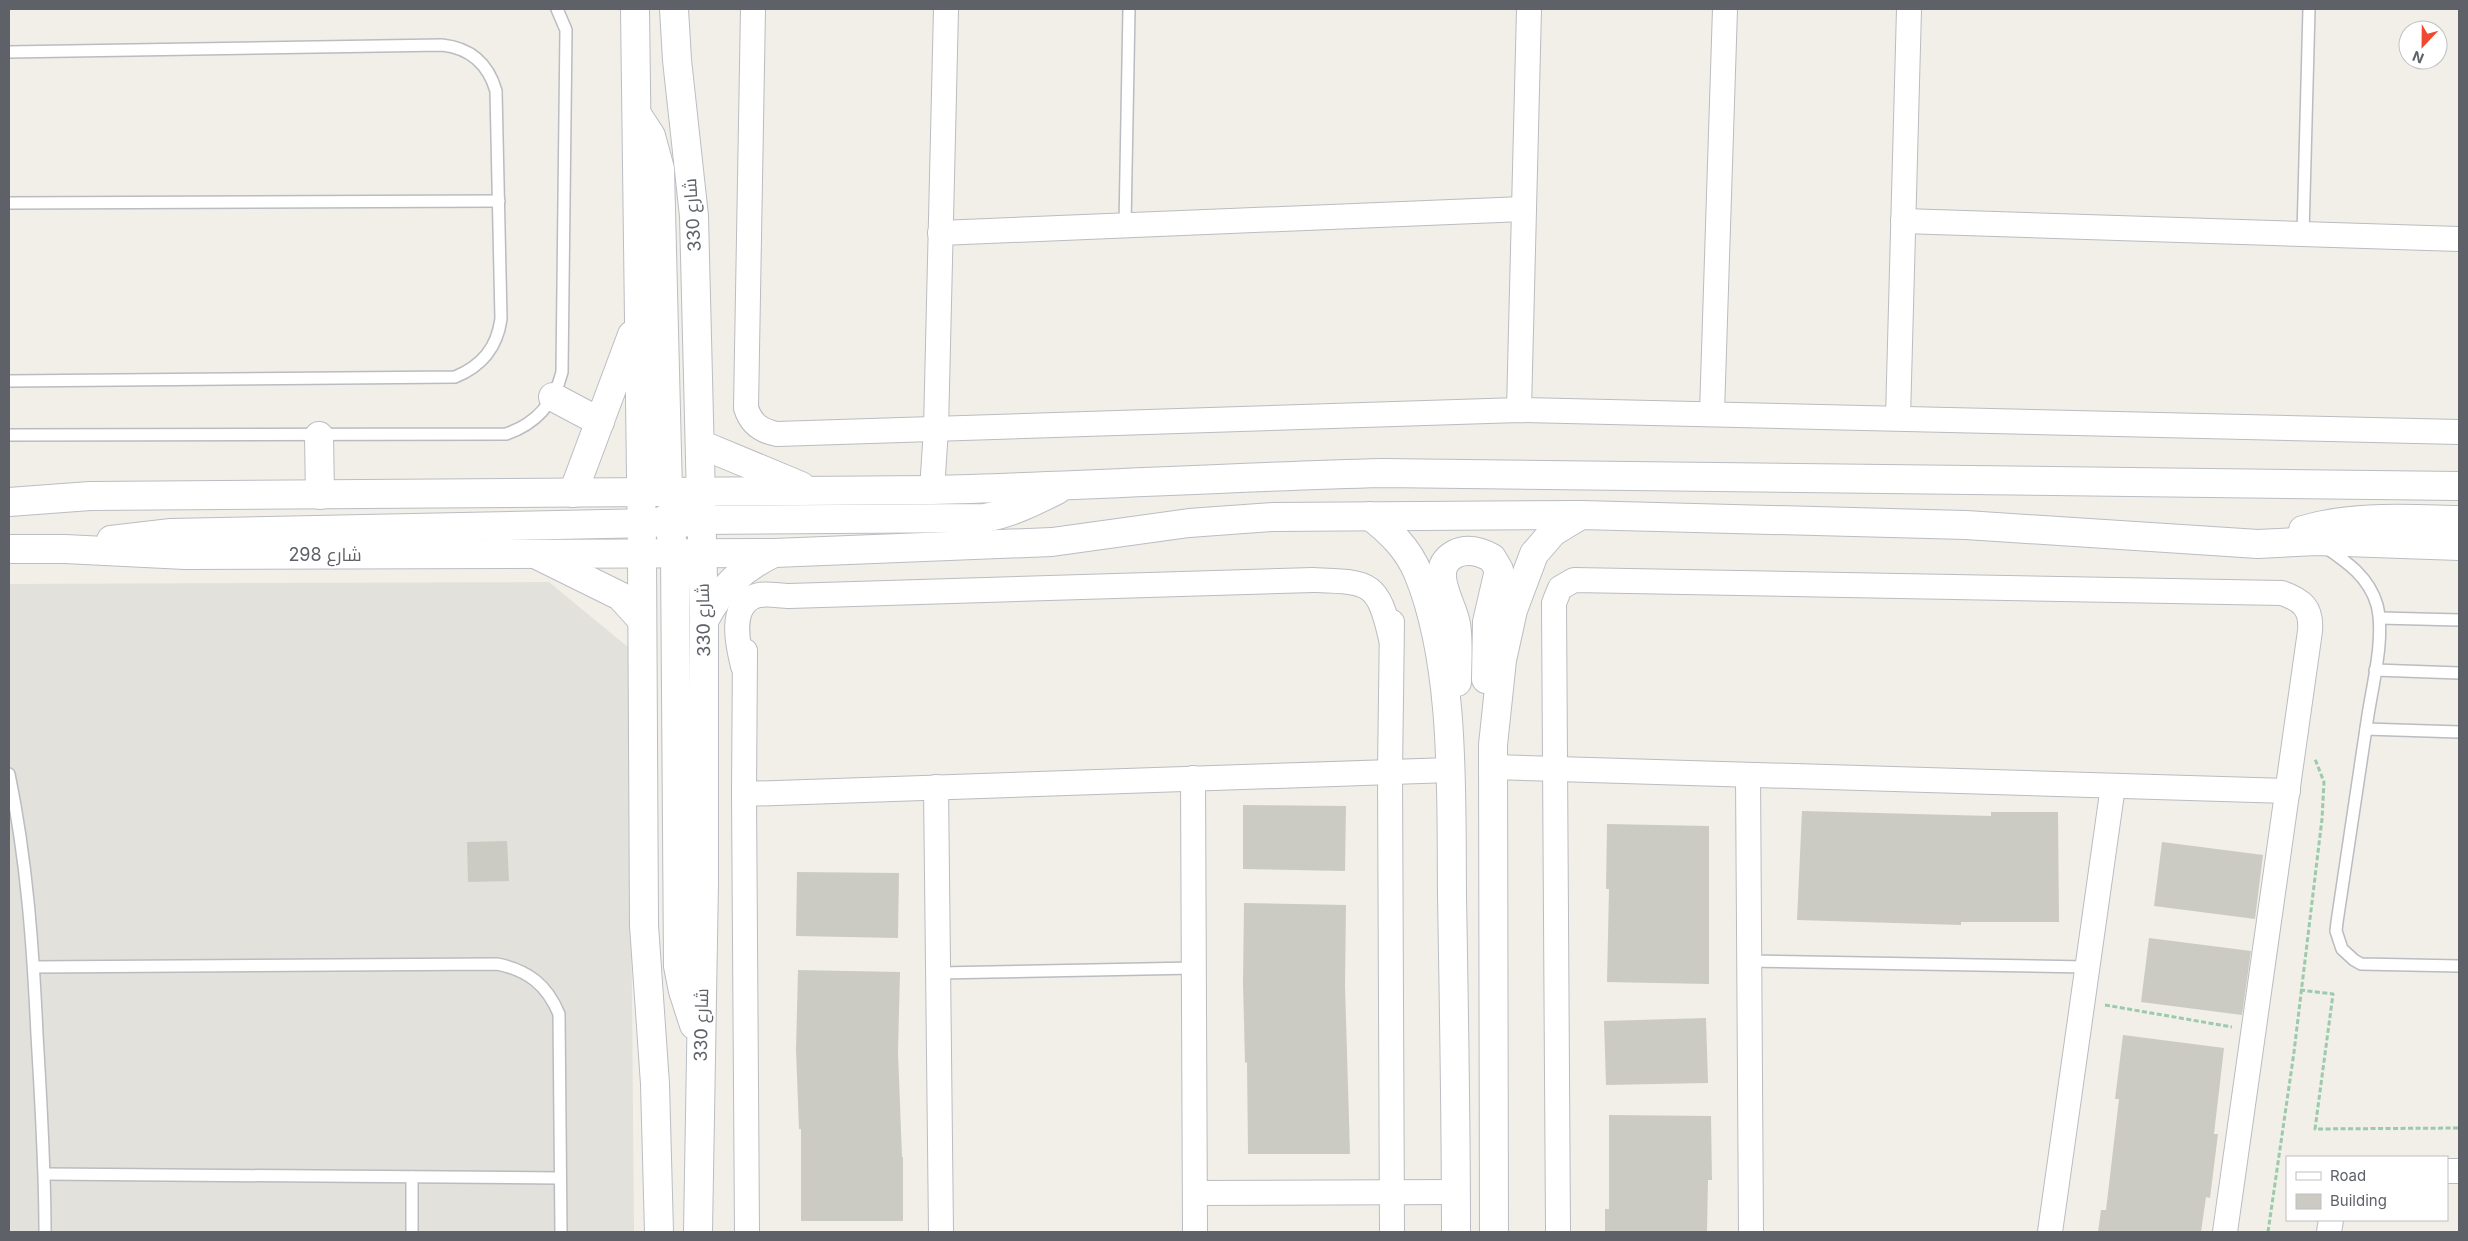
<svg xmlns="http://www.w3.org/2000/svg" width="2468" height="1241" viewBox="0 0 2468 1241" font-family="Inter,Cairo,sans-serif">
<rect width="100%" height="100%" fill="#f1efe7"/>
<polygon fill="#e2e1db" points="549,582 629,648 634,1232 9,1232 9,584"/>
<g fill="#cccbc3">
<polygon points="1243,805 1346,806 1345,871 1243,869"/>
<polygon points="1802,811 1991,816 1991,812 2058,812 2059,922 1961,922 1961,925 1797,920"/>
<polygon points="1607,824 1709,826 1709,984 1607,982 1609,889 1606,889"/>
<polygon points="507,841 509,881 468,882 467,842"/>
<polygon points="2162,842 2263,855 2255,919 2154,906"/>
<polygon points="797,872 899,873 898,938 796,936"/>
<polygon points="1244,903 1346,905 1345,986 1350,1154 1248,1154 1247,1062 1245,1063 1243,983"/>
<polygon points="2149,938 2251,951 2242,1015 2141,1002"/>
<polygon points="798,970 900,972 898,1052 902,1157 903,1157 903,1221 801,1221 801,1129 799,1129 796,1050"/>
<polygon points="1706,1018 1708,1083 1606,1085 1604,1021"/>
<polygon points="2123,1035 2224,1048 2214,1134 2218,1134 2210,1198 2206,1197 2201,1232 2098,1232 2101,1210 2106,1210 2119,1099 2115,1099"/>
<polygon points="1609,1115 1711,1116 1712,1180 1708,1180 1707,1232 1605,1232 1605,1209 1609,1209"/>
</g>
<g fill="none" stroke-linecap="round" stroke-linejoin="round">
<g stroke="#babcc1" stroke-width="14">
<g id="lane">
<path d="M9,52L442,45C470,48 488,63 496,91L501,319C497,348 482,366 455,377L9,381"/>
<polyline points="9,203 499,201"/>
<polyline points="1125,225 1129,9"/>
<polyline points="2303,234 2309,9"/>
<path d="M9,435L506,434C536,424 554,404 562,372L566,30L557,9"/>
<path d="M2325,547C2347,562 2369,577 2377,605C2385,636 2373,683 2368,715C2358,784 2347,853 2337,922L2336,931L2342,949L2354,960L2361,964L2459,966"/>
<polyline points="2380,618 2459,620"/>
<polyline points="2375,670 2459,673"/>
<polyline points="2366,729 2459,732"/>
<path d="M9,774C27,861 33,947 37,1035C41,1101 45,1166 45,1232"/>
<polyline points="1749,961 2087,967"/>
<path d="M34,967L497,964C528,970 547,985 559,1014L561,1232"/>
<polyline points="938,973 1194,968"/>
<polyline points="45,1174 560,1178"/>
<polyline points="412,1232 412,1177"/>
</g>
</g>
<g stroke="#babcc1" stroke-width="26">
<g id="street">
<path d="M753,9L746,408C751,424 761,431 777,434L1519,410L2459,432"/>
<polyline points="1903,221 2459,239"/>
<polyline points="940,233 1523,209"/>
<polyline points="1519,410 1529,9"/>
<polyline points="1712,413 1725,9"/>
<polyline points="1898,418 1909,9"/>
<polyline points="932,490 936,429 946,9"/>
<polyline points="1392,622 1390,772 1392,1232"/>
<polyline points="745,651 744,794 747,1232"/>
<path d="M743,666C738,646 729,608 753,597C763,592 778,596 789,596L1313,580C1370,582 1378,581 1391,639"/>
<polyline points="1493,767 2288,791"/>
<polyline points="1748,775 1751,1232"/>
<polyline points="1193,778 1195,1232"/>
<polyline points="936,787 941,1232"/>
<polyline points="744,794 1450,770"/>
<polyline points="2447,1171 2459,1171"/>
<polyline points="1195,1193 1456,1192"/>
<path d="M1558,1232L1554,603L1560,588L1574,580L2282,593C2302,600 2312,608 2310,631L2225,1232"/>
<polyline points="2050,1232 2113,786"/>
<polyline points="2329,1232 2331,1220"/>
</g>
</g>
<g stroke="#babdc3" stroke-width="30">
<g id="secondary">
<polyline points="635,9 642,553 644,925 655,1084 659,1232"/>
<polyline points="674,9 677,60 694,216 704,621 704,882 698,1232"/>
<polyline points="638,116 651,136 660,169 668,492 675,509"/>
<polyline points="553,397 600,422"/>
<polyline points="319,436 320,495"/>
<polyline points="700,444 801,486"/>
<polyline points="573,493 632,335"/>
<path d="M9,502L90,496L932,490C1082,486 1232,477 1382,473L2459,486"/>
<path d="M1370,516C1391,532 1408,549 1418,573C1456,665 1451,797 1452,895C1454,1008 1456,1120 1456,1232"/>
<path d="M683,523L700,520L985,518C1011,513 1033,502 1057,490"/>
<path d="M2303,530C2353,515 2407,519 2459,520"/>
<polyline points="671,536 675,553 678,966 683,991 694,1025"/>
<path d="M111,540L171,533L653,523C674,519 687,508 700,492"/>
<polyline points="9,549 65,549 185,555 774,553 1052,542 1189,523 1273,517 1581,515 1966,525 2258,544 2317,541 2459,546"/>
<polyline points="537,555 620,596 641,619"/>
<path d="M704,621C720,589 742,568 774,553"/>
<path d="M1457,682C1457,663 1459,642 1456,624C1452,602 1427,569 1455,554C1467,548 1481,552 1492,558L1499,570L1487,622L1486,679"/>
<polyline points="1494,1232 1493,745 1502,660 1513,610 1534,554 1553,532 1581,515"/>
</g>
</g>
<g stroke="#9ccaac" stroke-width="3" stroke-dasharray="5 2.5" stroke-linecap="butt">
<polyline points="2300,990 2333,994 2315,1129 2459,1128"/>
<polyline points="2105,1005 2232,1027"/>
<polyline points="2268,1232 2294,1052 2322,819 2324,782 2315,759"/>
</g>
<use href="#lane" stroke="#fff" stroke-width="11"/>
<use href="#street" stroke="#fff" stroke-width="24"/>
<use href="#secondary" stroke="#fff" stroke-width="28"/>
</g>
<g text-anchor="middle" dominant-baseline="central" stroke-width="4" stroke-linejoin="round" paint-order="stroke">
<g font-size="18" fill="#5e6268" stroke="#fff">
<text transform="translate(692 215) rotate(-94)">شارع 330</text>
<text x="325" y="554">شارع 298</text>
<text transform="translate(703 620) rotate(-91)">شارع 330</text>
<text transform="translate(701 1025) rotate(-89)">شارع 330</text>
</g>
</g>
<rect width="2468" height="1241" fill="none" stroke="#5e6268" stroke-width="20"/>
<rect x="2286" y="1156" width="162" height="65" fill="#ffffff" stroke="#bfc0c3"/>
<rect x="2296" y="1172" width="25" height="8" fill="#ffffff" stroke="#bfc0c3"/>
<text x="2330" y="1181" font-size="15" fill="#5e6268">Road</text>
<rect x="2296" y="1194" width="25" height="15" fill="#cccbc3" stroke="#bfc0c3"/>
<text x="2330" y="1206" font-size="15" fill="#5e6268">Building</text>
<g transform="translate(2423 45) rotate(202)"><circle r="24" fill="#ffffff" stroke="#bfc0c3"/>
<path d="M0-4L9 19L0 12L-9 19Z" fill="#ef4a30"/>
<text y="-8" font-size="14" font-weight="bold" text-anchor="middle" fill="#5e6268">N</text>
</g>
</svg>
